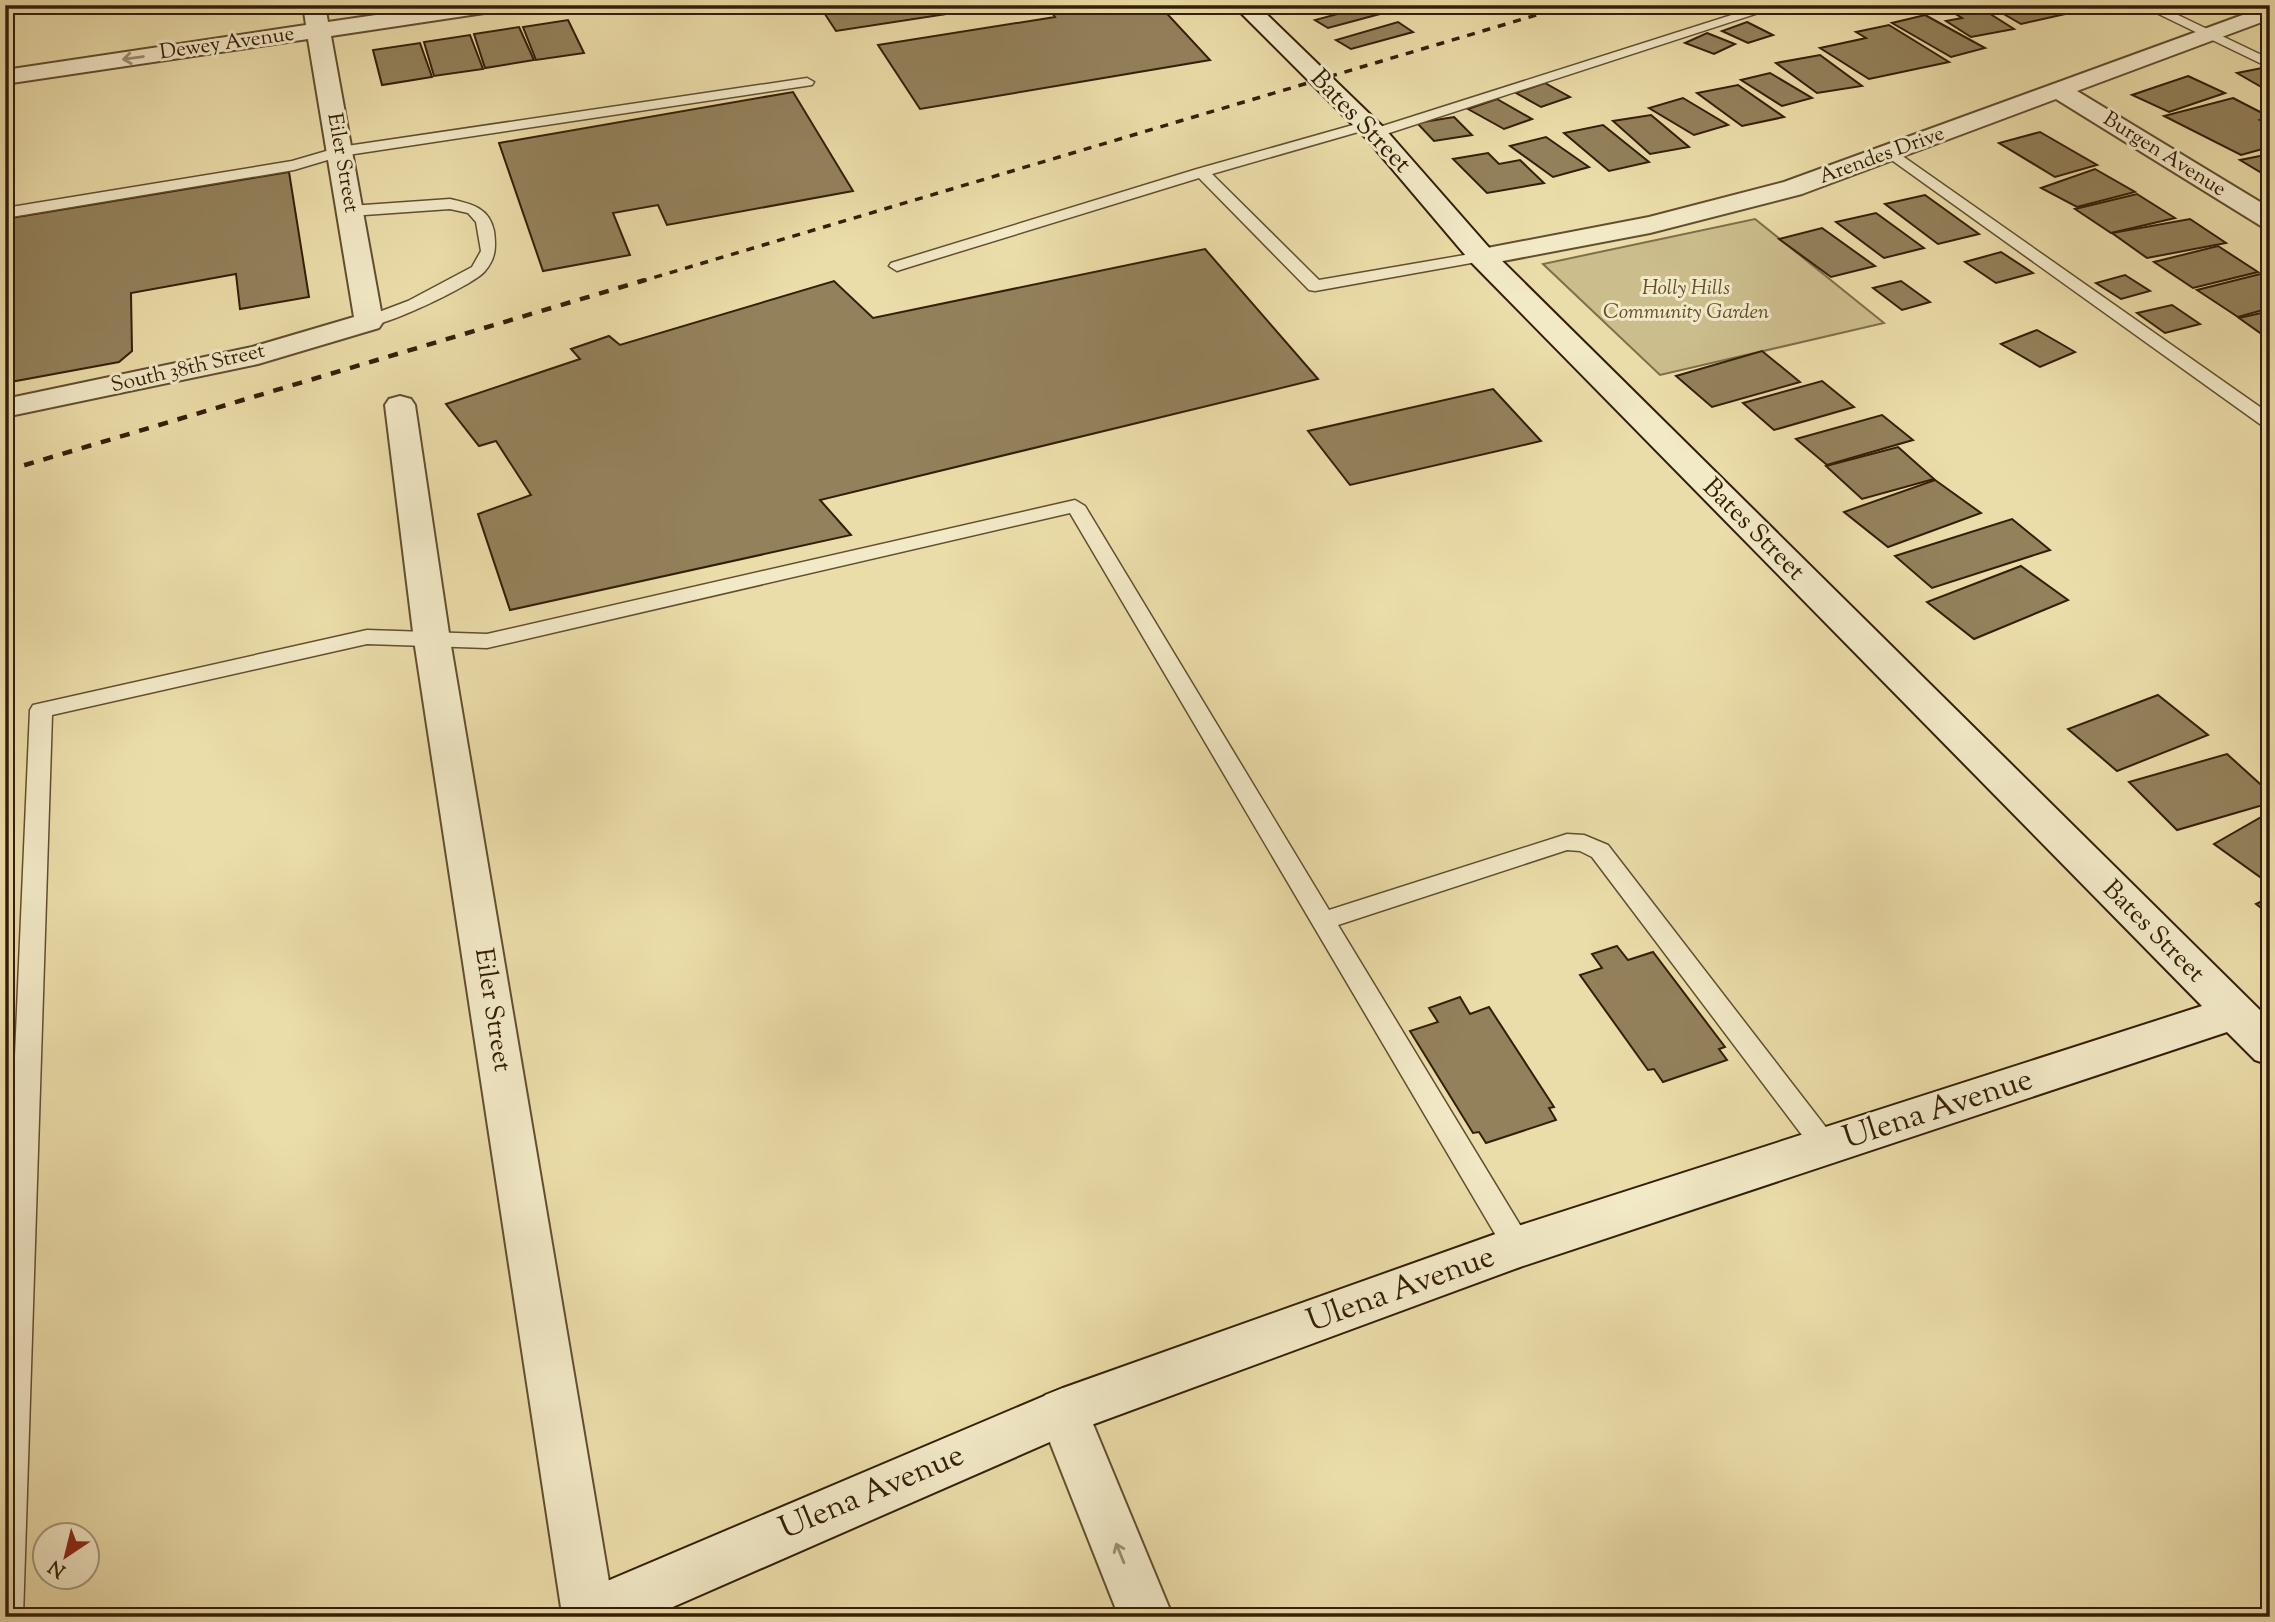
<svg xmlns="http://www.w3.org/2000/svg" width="2275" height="1622" viewBox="0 0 2275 1622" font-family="'Sorts Mill Goudy',serif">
<rect width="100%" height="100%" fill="#ebdda9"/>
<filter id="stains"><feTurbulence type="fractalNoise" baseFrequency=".00286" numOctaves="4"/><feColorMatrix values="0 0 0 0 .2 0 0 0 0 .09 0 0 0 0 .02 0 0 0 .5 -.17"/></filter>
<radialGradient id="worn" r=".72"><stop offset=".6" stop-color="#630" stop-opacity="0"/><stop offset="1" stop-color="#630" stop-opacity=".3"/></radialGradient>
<polygon fill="#ccbd8d" stroke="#806e4a" stroke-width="2" points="1755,219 1884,323 1660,375 1543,264"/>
<g fill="#93815b" stroke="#341e07" stroke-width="2">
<polygon points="819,5 1005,5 836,31"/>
<polygon points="1046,5 1159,5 1210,60 920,109 878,45 1055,17"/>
<polygon points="1371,5 1382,5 1391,11 1328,28 1315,20"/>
<polygon points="1976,5 2014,29 1971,37 1946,21 1962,18 1949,10"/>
<polygon points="1988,5 2049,5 2065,14 2021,24"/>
<polygon points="1925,15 1985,48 1951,57 1892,23"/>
<polygon points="568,20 584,53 536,60 523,27"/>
<polygon points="1398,22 1413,32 1351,49 1336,40"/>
<polygon points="1747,22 1773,35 1748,43 1722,31"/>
<polygon points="1889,25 1949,62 1869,79 1820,48 1866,38 1856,32"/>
<polygon points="519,27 534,60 485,68 474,34"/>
<polygon points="1707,33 1735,44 1714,54 1685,43"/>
<polygon points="470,35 483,69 434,76 424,42"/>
<polygon points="420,43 432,77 382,85 373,50"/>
<polygon points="1820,55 1862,86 1817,93 1776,63"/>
<polygon points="2262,68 2270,72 2270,86 2263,88 2237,73"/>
<polygon points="1770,73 1812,98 1782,106 1741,80"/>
<polygon points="2188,76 2225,93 2169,112 2132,95"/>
<polygon points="1545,83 1570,97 1541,107 1516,93"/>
<polygon points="1738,85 1784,117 1742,126 1697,93"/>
<polygon points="793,92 853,191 667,225 658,205 613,213 630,255 543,271 499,143"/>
<polygon points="1683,98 1728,125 1694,135 1649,108"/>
<polygon points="2233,98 2270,117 2260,120 2270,125 2270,147 2241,155 2164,116"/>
<polygon points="1497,99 1532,119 1504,129 1468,109"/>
<polygon points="1651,115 1689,147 1650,154 1613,121"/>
<polygon points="1454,117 1472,135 1434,141 1417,123"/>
<polygon points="1603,125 1649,162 1609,171 1564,133"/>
<polygon points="2040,132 2097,165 2055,177 1999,143"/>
<polygon points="1546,137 1589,167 1553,177 1510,146"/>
<polygon points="1488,153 1499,164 1520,160 1544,183 1487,193 1453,159"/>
<polygon points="2270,154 2270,178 2240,160"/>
<polygon points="2095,169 2135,192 2077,207 2041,188"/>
<polygon points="289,172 309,297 240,309 236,274 131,293 132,351 119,362 5,383 5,219"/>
<polygon points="2137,194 2175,218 2111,233 2075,209"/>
<polygon points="1925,195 1979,234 1938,244 1885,204"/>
<polygon points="1876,213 1924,248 1884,258 1836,222"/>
<polygon points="2190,219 2226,243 2147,258 2112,233"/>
<polygon points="1822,228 1875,266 1831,277 1779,239"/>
<polygon points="2218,246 2258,272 2193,288 2154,262"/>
<polygon points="1205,249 1318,379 820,500 851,535 510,610 478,514 531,495 496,441 479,446 446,404 580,359 571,349 609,336 620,345 834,281 873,318"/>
<polygon points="2001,252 2033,273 1996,283 1965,262"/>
<polygon points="2264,273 2270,276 2270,308 2238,317 2197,290"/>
<polygon points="2125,275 2150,291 2121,299 2096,283"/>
<polygon points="1901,281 1930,302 1902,310 1873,288"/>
<polygon points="2172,305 2200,324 2165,333 2137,313"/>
<polygon points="2270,311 2270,340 2239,318"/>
<polygon points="2037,330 2075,352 2040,367 2001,344"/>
<polygon points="1762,351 1800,382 1712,407 1676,376"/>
<polygon points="1822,381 1854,407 1774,430 1743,403"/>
<polygon points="1493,389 1541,441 1350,485 1308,431"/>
<polygon points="1882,415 1913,440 1827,465 1796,439"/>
<polygon points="1898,447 1934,479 1862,499 1826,466"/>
<polygon points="1935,480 1981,513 1888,547 1844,512"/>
<polygon points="2012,519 2050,550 1932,588 1895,556"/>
<polygon points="2021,566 2068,600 1974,639 1927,602"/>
<polygon points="2158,695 2208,735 2117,771 2068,729"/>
<polygon points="2227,754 2270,793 2270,803 2177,830 2129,782"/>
<polygon points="2270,812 2270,872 2260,877 2214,844"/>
<polygon points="2270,897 2270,915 2256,904"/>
<polygon points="1617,946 1628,960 1653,952 1725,1047 1719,1049 1727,1060 1663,1082 1654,1069 1648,1070 1580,975 1602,968 1592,954"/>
<polygon points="1460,997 1470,1014 1489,1007 1554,1107 1549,1108 1556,1120 1486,1143 1479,1132 1473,1133 1410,1031 1438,1022 1429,1008"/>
</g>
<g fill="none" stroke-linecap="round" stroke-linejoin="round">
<g stroke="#624e30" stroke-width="3">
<g id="lane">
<polygon points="1763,5 1783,5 1380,136 1375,137 1368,133 1370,130"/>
<polygon points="2140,5 2157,5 2270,59 2270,68"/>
<polygon points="807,78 814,82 812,85 341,156 294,170 5,218 5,208 292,161 340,147"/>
<polygon points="1367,121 1374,125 1372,128 1212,174 1319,280 1482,252 1488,254 1490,257 1488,260 1315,291 1309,290 1199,178 903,269 897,271 889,266 891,263 1197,169"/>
<polygon points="1891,148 2270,414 2270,428 2264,427 1886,156 1883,153"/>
<path d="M450,199C471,204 489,207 494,231C496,247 496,258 485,271C474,285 379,330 363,326L360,322L363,318L408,301L472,267L481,251L476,222L468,213L450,209L350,216L342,211L350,206Z"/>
<polygon points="1075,500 1085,506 1329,910 1567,834 1584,835 1608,845 1835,1139 1839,1147 1835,1155 1826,1158 1817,1155 1592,857 1580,851 1567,850 1338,925 1528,1238 1532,1247 1528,1256 1518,1259 1508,1256 1070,513 487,648 367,644 52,715 23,1617 5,1617 5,1286 30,710 33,705 367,630 487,634"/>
</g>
</g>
<g stroke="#624e30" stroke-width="4">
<g id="street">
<polygon points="303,5 325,5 328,22 444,5 502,5 499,10 491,12 331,36 383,322 379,328 258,364 5,417 5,399 252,347 354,317 308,39 5,84 5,70 306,25"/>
<polygon points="2270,5 2270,19 2077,91 2270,208 2270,228 2261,226 2056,99 1802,194 1650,233 1482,265 1472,263 1468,257 1472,251 1482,249 1649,217 1784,182"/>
<polygon points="400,396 411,399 415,405 450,640 615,1617 563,1617 562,1614 414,640 385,405 389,399"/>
<polygon points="1063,1388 1081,1395 1173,1617 1119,1617 1038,1412 1045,1395"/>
</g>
</g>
<g stroke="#341e07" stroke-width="4">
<polygon id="secondary" points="1233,5 1257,5 1384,128 1492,251 2270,1020 2270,1065 2255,1060 2227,1032 1520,1267 1075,1431 650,1617 559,1617 567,1598 1063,1388 1518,1226 2202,1006 1472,263 1366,138"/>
</g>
<use href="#lane" fill="#f2e9c7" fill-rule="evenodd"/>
<use href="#street" fill="#f2e9c7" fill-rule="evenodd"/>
<use href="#secondary" fill="#f2e9c7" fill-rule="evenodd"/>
<polyline stroke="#341e07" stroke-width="3.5" stroke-dasharray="8 8" stroke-linecap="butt" points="639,282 1570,5"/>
<polyline stroke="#341e07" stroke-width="4.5" stroke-dasharray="10 10" stroke-linecap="butt" points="5,471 645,280"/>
</g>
<defs><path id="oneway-shaft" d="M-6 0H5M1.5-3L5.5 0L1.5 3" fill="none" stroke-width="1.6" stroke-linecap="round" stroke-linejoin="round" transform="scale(1.75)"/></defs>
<g stroke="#9c8e71">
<use href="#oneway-shaft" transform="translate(133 58) rotate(172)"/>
<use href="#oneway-shaft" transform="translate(1120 1553) rotate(-112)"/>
</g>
<g text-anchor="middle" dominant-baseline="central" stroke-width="6" stroke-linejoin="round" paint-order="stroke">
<g font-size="21" fill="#341e07" stroke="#f2e9c7">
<text transform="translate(227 44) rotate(-8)">Dewey Avenue</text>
<text transform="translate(2164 155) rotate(32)">Burgen Avenue</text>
<text transform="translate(1882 156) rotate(-20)">Arendes Drive</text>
<text transform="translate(342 163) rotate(80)">Eiler Street</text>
<text transform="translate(188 369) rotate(-13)">South 38th Street</text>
</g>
<g font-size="21" font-style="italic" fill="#624e2f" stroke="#f2e9c7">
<text x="1686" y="289">Holly Hills<tspan x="1686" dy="24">Community Garden</tspan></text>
</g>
<g font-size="26" fill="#341e07" stroke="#f2e9c7">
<text transform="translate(1360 122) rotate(46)">Bates Street</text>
<text transform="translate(1753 530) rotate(45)">Bates Street</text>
<text transform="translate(2153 932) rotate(45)">Bates Street</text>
<text transform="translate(492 1010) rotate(81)">Eiler Street</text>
</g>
<g font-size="32" fill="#341e07" stroke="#f2e9c7">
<text transform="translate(1938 1110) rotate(-18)">Ulena Avenue</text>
<text transform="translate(1401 1290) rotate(-20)">Ulena Avenue</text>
<text transform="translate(872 1493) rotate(-23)">Ulena Avenue</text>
</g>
</g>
<rect width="2275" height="1622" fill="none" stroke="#ebdda9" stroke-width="28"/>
<rect x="7" y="7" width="2261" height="1608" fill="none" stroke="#341e07" stroke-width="3.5"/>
<rect x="14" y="14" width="2247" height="1594" fill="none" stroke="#341e07" stroke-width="2"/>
<g transform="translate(66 1556) rotate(215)"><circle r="33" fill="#f2e9c7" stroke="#a6987a" stroke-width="2"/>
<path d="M0-5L12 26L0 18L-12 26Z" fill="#8f2418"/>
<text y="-10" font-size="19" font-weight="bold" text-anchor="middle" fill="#341e07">N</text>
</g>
<rect width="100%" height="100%" filter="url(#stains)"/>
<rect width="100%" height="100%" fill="url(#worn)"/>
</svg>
